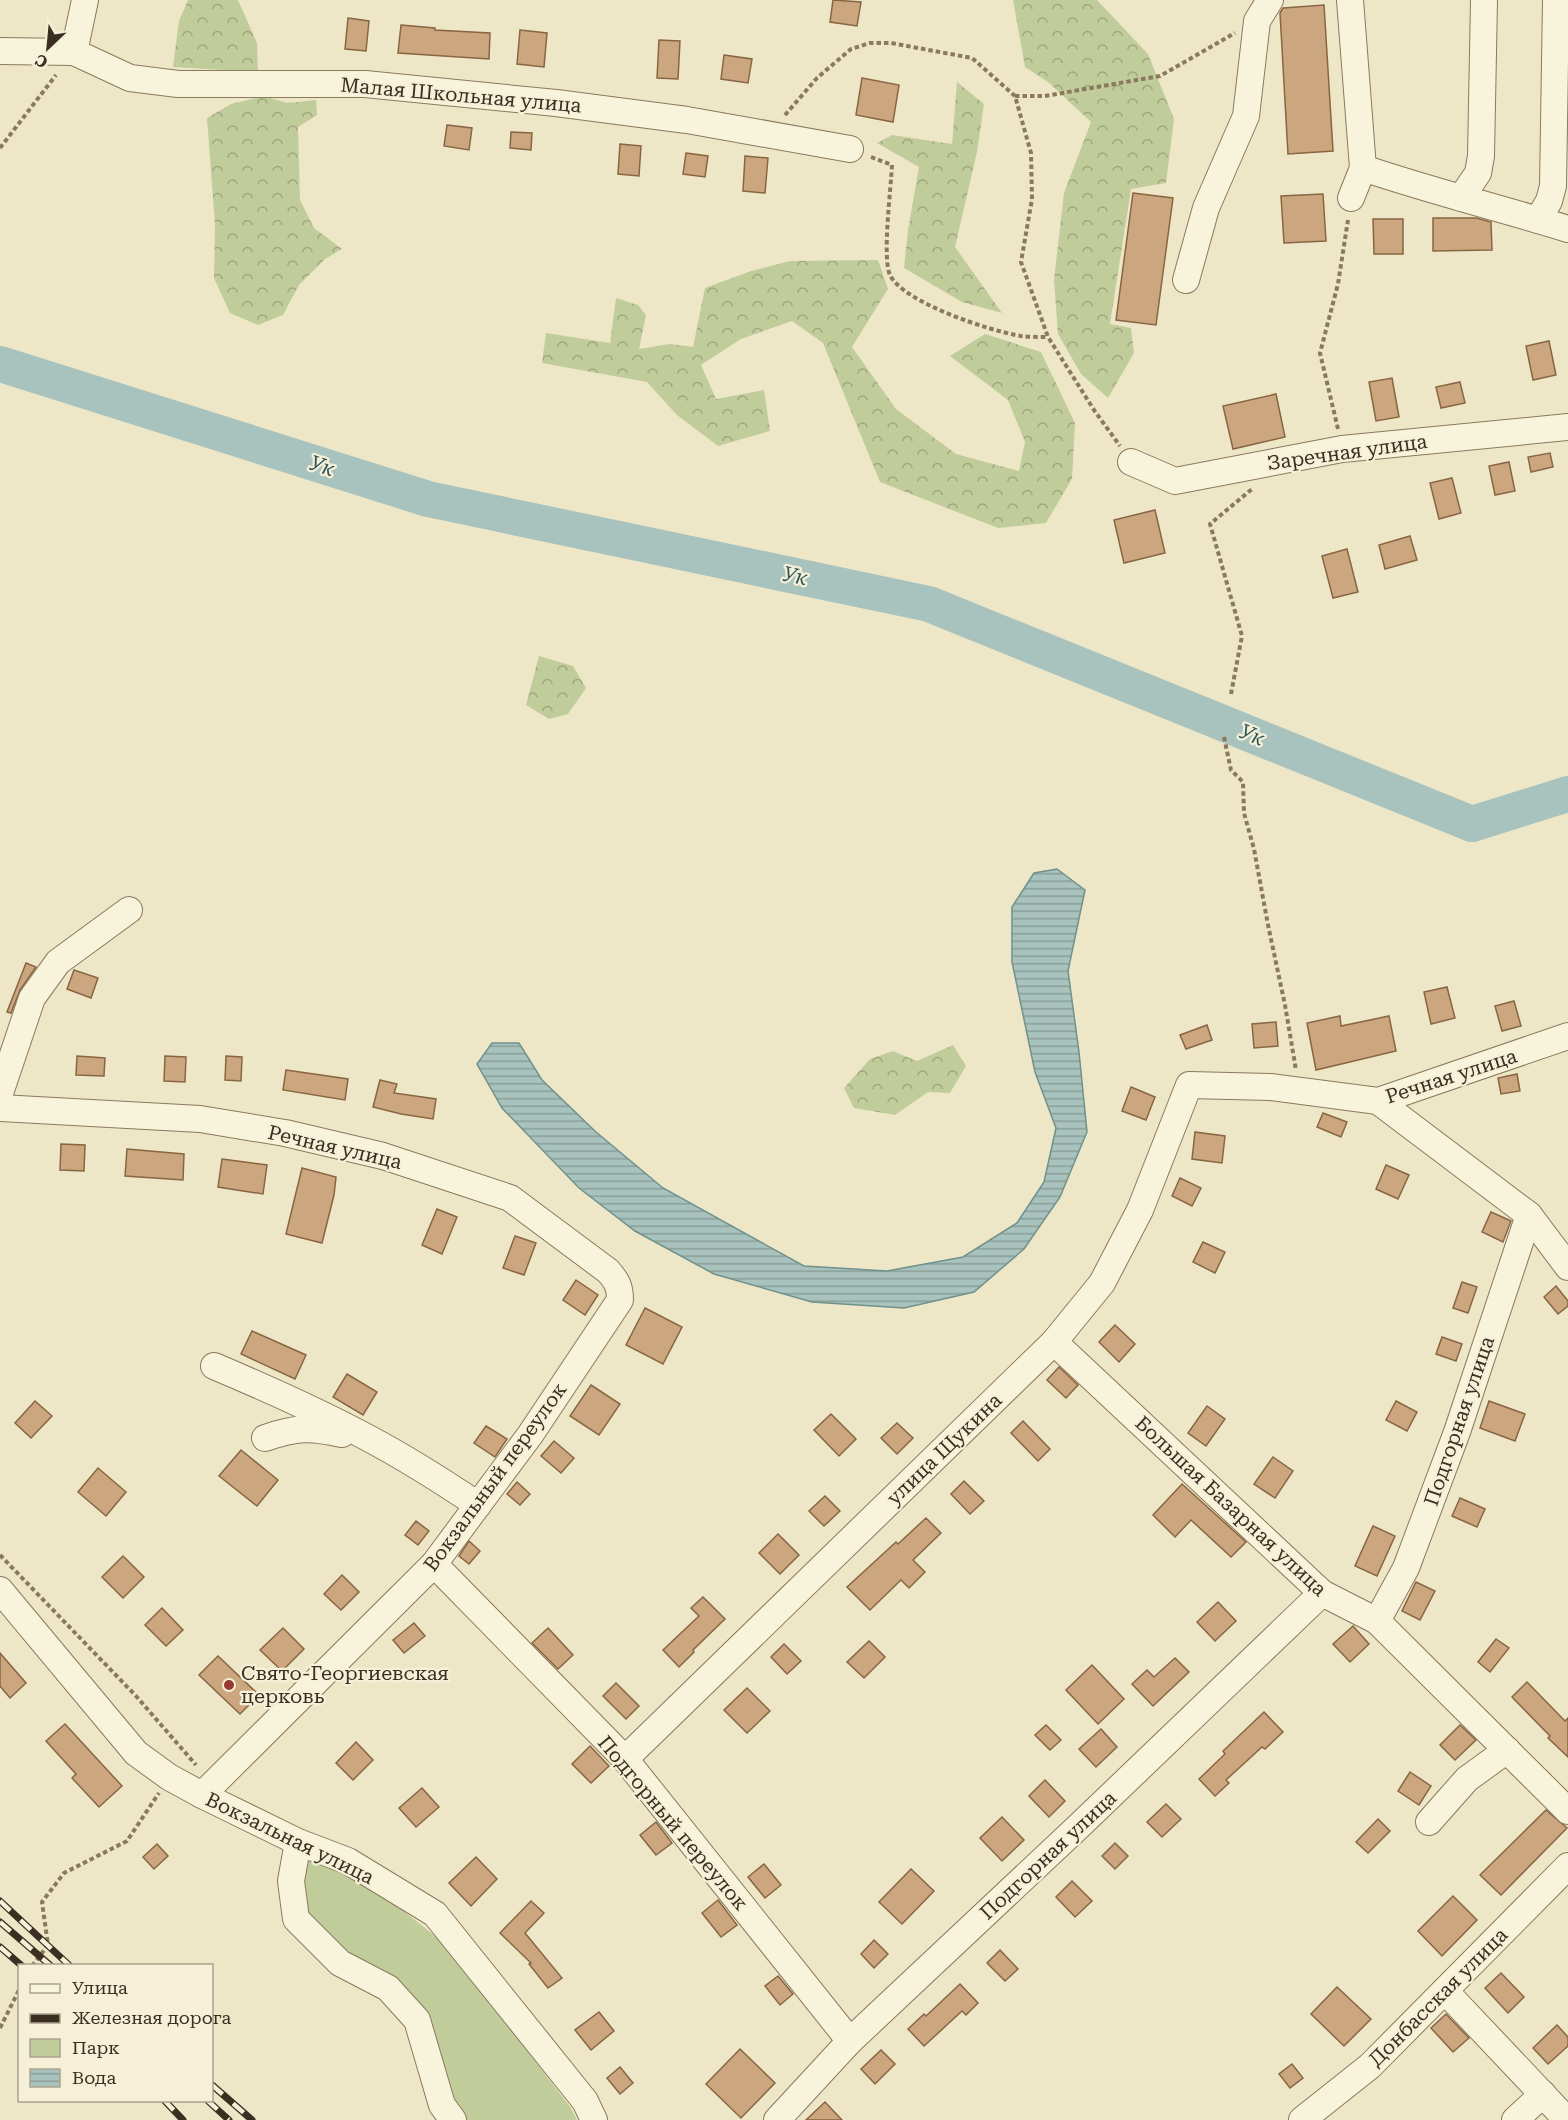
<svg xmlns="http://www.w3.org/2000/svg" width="1568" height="2120" viewBox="0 0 1568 2120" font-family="'Roboto Serif',serif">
<defs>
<pattern id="forest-crowns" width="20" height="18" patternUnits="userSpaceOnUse" patternTransform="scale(1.5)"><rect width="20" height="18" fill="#c1cc9b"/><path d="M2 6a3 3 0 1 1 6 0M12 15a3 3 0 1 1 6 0" fill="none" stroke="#9ea67e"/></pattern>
<pattern id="water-rules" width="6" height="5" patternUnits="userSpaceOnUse" patternTransform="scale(1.5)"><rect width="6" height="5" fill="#a8c2bd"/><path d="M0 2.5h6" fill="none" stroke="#8a9e99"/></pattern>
</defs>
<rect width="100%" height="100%" fill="#eee7c7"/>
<polygon fill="#c1cc9b" points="306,1853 378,1891 444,1943 571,2108 577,2120 465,2120 453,2107 430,2019 333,1949 302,1903"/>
<g fill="url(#forest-crowns)">
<polygon points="188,0 238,0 257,43 258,72 173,67 179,21"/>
<polygon points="1013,0 1097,0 1148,54 1174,119 1166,183 1131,189 1110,324 1131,328 1134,353 1108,398 1081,374 1058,334 1054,280 1064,193 1091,122 1048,82 1025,67"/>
<polygon points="957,82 984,104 977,152 955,247 1002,313 962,302 904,268 908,230 919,167 877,143 892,135 952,144"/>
<polygon points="264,96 287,103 316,100 317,115 298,127 300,200 314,228 342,249 325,259 299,285 283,315 258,325 230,313 214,278 215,224 207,118 231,104"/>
<polygon points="878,260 888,289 852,347 896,409 956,454 1019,471 1025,442 1008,400 950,356 985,334 1041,352 1075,423 1072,479 1046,523 998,528 880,482 823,343 792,321 741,339 701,365 716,399 764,390 770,431 718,446 677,415 647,382 542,363 546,333 610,343 616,298 638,305 646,315 639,349 670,344 693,347 705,288 751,271 790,261"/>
<polygon points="539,656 573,666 586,688 568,714 549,719 526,705"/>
<polygon points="953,1045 966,1066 950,1093 928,1092 895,1115 854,1108 844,1088 870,1059 893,1051 917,1061"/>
</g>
<polygon fill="url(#water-rules)" stroke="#6f918c" stroke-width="1.5" points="1057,869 1085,890 1068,971 1079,1052 1087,1132 1060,1197 1024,1249 974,1292 904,1308 812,1302 714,1274 635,1231 579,1188 502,1108 477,1064 492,1043 519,1043 542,1080 596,1132 663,1188 804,1266 887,1271 963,1257 1017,1223 1044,1182 1056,1128 1035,1072 1012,962 1012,907 1034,873"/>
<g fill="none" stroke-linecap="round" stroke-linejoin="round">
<polyline stroke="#a8c2bd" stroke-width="36" points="0,364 428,499 929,604 1472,824 1568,794"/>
</g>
<g fill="#cba67e" stroke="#886643" stroke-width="1.5">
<polygon points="833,0 861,2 857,26 830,22"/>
<polygon points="1324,5 1333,151 1288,154 1280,13 1283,8"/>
<polygon points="348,18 369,21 366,51 345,49"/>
<polygon points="401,25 435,28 435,30 490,33 489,59 398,53"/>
<polygon points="520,30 547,33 544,67 517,64"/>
<polygon points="659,40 680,41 678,79 657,78"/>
<polygon points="724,55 752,59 748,83 721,79"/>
<polygon points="862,78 899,85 893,122 856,115"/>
<polygon points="447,125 472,128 469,150 444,146"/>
<polygon points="511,132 532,133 531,150 510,148"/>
<polygon points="620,144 641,146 639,176 618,174"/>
<polygon points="686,153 708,156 705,177 683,174"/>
<polygon points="745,156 768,158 765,193 743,191"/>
<polygon points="1133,193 1173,198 1156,325 1116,320"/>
<polygon points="1323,194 1326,241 1284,243 1281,196"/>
<polygon points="1433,218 1476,218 1491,222 1492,250 1433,251"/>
<polygon points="1373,219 1403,219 1403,254 1374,254"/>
<polygon points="1549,341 1556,375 1533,380 1526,346"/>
<polygon points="1392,378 1399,417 1376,421 1369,382"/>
<polygon points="1460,382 1465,403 1441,408 1436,387"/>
<polygon points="1276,394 1285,437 1233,449 1223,406"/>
<polygon points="1550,453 1553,467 1531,472 1528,457"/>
<polygon points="1509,462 1515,491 1495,495 1489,466"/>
<polygon points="1452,478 1461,513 1439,519 1430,483"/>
<polygon points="1155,510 1165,553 1124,563 1114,520"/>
<polygon points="1410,536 1417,560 1385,569 1379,545"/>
<polygon points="1347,549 1358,592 1333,598 1322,556"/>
<polygon points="26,963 36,967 20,990 11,1013 7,1012"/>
<polygon points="74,970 98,978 91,998 67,989"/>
<polygon points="1447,987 1455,1018 1431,1024 1424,992"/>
<polygon points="1514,1001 1521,1026 1502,1031 1495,1006"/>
<polygon points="1340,1016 1341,1026 1389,1016 1396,1051 1316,1070 1307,1023"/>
<polygon points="1276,1022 1278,1046 1254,1048 1252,1024"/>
<polygon points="1207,1025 1212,1040 1186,1049 1180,1035"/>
<polygon points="77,1056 105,1058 104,1076 76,1075"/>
<polygon points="165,1056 186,1057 185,1082 164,1081"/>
<polygon points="226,1056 242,1057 241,1081 225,1080"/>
<polygon points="286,1070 348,1079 345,1100 283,1090"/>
<polygon points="1517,1074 1520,1091 1501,1094 1498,1078"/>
<polygon points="380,1080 397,1084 394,1093 436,1099 433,1119 401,1114 373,1107"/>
<polygon points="1131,1087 1155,1097 1146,1120 1122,1111"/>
<polygon points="1323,1113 1347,1122 1341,1137 1317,1127"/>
<polygon points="1195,1132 1225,1136 1222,1163 1192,1159"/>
<polygon points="61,1144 85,1145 84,1171 60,1170"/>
<polygon points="127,1149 184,1154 183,1180 125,1176"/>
<polygon points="222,1159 267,1165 263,1194 218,1187"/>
<polygon points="1386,1165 1409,1175 1398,1199 1376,1189"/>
<polygon points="302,1168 336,1177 334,1195 322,1243 286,1234"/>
<polygon points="1180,1178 1201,1188 1192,1206 1172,1196"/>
<polygon points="437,1209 457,1217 442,1254 422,1245"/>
<polygon points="1491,1212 1511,1221 1503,1242 1482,1232"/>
<polygon points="515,1236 536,1243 524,1275 503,1268"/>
<polygon points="1203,1242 1225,1252 1215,1273 1193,1262"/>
<polygon points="576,1280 598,1295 585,1315 563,1300"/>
<polygon points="1462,1282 1477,1287 1468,1313 1453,1308"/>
<polygon points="1556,1286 1568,1301 1568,1306 1558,1314 1544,1297"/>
<polygon points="645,1308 682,1327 663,1364 626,1345"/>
<polygon points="1115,1325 1135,1344 1119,1362 1099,1342"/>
<polygon points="252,1331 306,1355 295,1379 241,1354"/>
<polygon points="1442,1337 1462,1344 1456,1361 1436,1354"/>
<polygon points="1059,1367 1078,1385 1066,1398 1047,1380"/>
<polygon points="347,1374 377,1392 363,1415 333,1397"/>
<polygon points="591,1385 620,1404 599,1435 570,1416"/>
<polygon points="35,1401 52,1416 31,1438 15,1423"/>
<polygon points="1396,1401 1417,1412 1407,1431 1386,1420"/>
<polygon points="1489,1401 1525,1414 1515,1441 1480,1428"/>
<polygon points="1207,1406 1225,1419 1206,1446 1188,1433"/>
<polygon points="831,1414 856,1439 839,1456 814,1430"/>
<polygon points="1023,1421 1050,1449 1038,1461 1011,1433"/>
<polygon points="897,1423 913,1438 897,1454 881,1438"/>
<polygon points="486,1426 507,1439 495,1457 474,1443"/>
<polygon points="554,1441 574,1458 561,1473 541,1456"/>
<polygon points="241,1450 278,1480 257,1506 219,1476"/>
<polygon points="1273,1457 1293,1471 1275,1498 1254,1484"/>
<polygon points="98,1468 126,1492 106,1516 78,1492"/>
<polygon points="964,1481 984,1501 970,1514 951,1494"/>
<polygon points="517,1482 530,1494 520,1505 507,1494"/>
<polygon points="1182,1484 1246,1542 1231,1557 1191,1520 1175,1537 1153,1515"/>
<polygon points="825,1496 840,1511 824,1526 809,1511"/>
<polygon points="1460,1498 1485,1509 1477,1527 1452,1516"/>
<polygon points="926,1518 941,1533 913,1560 925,1572 909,1588 901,1580 870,1610 847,1587 896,1542 898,1544"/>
<polygon points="416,1521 429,1531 418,1545 405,1535"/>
<polygon points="1373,1526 1395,1536 1377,1576 1355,1566"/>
<polygon points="778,1534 799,1555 780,1574 759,1553"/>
<polygon points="469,1541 480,1551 469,1564 459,1556"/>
<polygon points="123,1556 144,1577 123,1598 102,1577"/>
<polygon points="342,1575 359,1592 341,1610 324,1594"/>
<polygon points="1416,1582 1435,1591 1420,1620 1402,1611"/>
<polygon points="703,1597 725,1619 693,1650 694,1652 679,1667 663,1650 699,1616 691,1608"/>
<polygon points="1218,1602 1236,1621 1215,1641 1197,1622"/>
<polygon points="162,1608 183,1630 166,1646 145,1625"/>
<polygon points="414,1623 425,1636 404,1653 393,1640"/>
<polygon points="1353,1626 1369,1644 1350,1662 1333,1644"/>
<polygon points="283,1628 304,1649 282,1671 260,1650"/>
<polygon points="548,1628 573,1655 558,1669 532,1643"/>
<polygon points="1496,1639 1509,1648 1490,1672 1478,1662"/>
<polygon points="869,1641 885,1657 864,1678 847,1662"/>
<polygon points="784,1644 801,1661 787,1674 771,1657"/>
<polygon points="0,1653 26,1683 10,1698 0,1686"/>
<polygon points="218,1656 259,1695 240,1714 199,1675"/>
<polygon points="1175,1658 1189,1672 1153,1706 1132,1684 1147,1670 1154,1677"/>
<polygon points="1092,1665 1124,1699 1098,1724 1066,1690"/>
<polygon points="1527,1682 1565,1721 1568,1718 1568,1757 1548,1738 1550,1736 1512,1697"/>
<polygon points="616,1683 639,1706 626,1719 603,1696"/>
<polygon points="747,1688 770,1711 747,1733 724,1710"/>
<polygon points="1264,1712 1283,1732 1265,1749 1262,1747 1226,1780 1229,1783 1215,1796 1199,1779 1225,1754 1223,1751"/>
<polygon points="65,1724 122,1786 99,1807 72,1778 76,1774 46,1741"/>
<polygon points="1046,1725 1061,1740 1050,1750 1035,1735"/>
<polygon points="1460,1725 1476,1740 1455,1760 1440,1745"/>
<polygon points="1101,1729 1117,1747 1096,1767 1079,1749"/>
<polygon points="356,1742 373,1760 353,1780 336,1763"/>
<polygon points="590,1746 609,1766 591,1783 572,1764"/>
<polygon points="1410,1772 1431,1786 1419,1805 1398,1791"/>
<polygon points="1045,1780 1065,1801 1049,1817 1029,1796"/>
<polygon points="422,1788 439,1807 416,1827 399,1808"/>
<polygon points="1166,1804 1181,1819 1162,1837 1147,1822"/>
<polygon points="1546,1810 1567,1828 1501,1895 1480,1875"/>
<polygon points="1002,1817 1024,1840 1002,1861 980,1838"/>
<polygon points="1378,1819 1390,1831 1368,1853 1356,1842"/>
<polygon points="656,1822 672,1843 656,1855 640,1835"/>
<polygon points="1115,1843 1128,1856 1115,1869 1102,1856"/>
<polygon points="157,1844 168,1856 154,1869 143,1857"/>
<polygon points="476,1857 497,1879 471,1906 449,1883"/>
<polygon points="764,1864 781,1885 765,1898 748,1877"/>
<polygon points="911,1869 934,1891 902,1924 879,1902"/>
<polygon points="1072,1881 1092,1901 1075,1917 1056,1897"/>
<polygon points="1453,1896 1477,1920 1442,1956 1418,1931"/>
<polygon points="718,1900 737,1925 721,1937 702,1913"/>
<polygon points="531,1901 544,1913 525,1933 562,1978 548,1988 529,1964 531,1963 500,1933"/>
<polygon points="874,1940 888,1954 874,1968 861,1954"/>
<polygon points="1000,1950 1018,1969 1005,1981 987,1963"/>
<polygon points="1501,1973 1524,1997 1508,2013 1485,1988"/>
<polygon points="778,1976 793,1994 780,2005 765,1986"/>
<polygon points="960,1984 978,2003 966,2015 962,2011 924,2046 908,2029 924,2014 926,2016"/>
<polygon points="1337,1987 1371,2019 1344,2046 1311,2014"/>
<polygon points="599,2012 614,2031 591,2050 575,2030"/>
<polygon points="1446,2014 1469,2038 1453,2052 1431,2028"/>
<polygon points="1557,2025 1568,2037 1568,2046 1548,2064 1533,2048"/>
<polygon points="740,2049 775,2083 741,2118 706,2084"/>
<polygon points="881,2050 895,2064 875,2084 861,2069"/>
<polygon points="1292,2064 1303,2078 1290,2088 1279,2074"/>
<polygon points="620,2067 633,2083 620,2094 607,2078"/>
<polygon points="825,2102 842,2120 806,2120"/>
</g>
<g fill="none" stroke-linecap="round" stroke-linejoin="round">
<g stroke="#8a795d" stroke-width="28">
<g id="minor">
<polyline points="1350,0 1363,168 1351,198"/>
<polyline points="0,51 74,52 130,78 178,84 365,84 556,103 687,120 850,149"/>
<polyline points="74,52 85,0"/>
<path d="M1363,168C1431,191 1500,208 1568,229"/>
<polyline points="1461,198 1478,173 1481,156 1484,0"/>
<polyline points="1538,220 1549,201 1553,186 1556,0"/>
<polyline points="1186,280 1206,208 1246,116 1257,21 1270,0"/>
<polyline points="1131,462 1175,481 1342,449 1568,427"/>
<polyline points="0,1093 32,998 58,962 129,910"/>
<polyline points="1378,1101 1529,1215 1568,1267"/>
<path d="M0,1108L200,1119L285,1133L383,1156L510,1198L608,1271C617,1281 620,1287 620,1300L530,1435L434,1564L202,1795"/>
<polyline points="1054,1342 1322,1593 1377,1621 1568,1811"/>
<path d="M214,1366C266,1388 318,1411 368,1438C406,1458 442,1481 478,1505"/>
<path d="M265,1438C297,1427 310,1427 342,1434"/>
<polyline points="434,1564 625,1759 850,2041"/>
<polyline points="0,1590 136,1753 169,1777 202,1795 298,1842 348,1861 435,1914 585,2101 594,2120"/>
<polyline points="1377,1621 1406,1568 1457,1432 1529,1215"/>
<polyline points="625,1759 1054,1342 1102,1283 1140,1210 1189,1085 1270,1087 1378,1101 1568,1036"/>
<polyline points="1429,1822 1467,1779 1507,1750"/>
<polyline points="298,1842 291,1881 296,1919 340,1963 388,1988 417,2020 442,2105 453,2120"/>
<polyline points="1445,1991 1567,2120"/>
<polyline points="777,2120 850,2041 1079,1826 1322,1593"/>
<polyline points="1302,2120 1370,2066 1568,1866"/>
<polyline points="1515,2120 1543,2094"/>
</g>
</g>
<g stroke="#8a795d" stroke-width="4" stroke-dasharray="4.5 3" stroke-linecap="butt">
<polyline points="1015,96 1045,96 1160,76 1235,33"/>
<polyline points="785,115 817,78 851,49 870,43 891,43 972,58 1015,96 1031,153 1032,199 1021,262 1048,337 1094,410 1120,446"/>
<polyline points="0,148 56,75"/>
<path d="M871,157L892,165C891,188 882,258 890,275C904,303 990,331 1021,336C1029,337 1039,337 1048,337"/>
<polyline points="1338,429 1320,353 1338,284 1348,220"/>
<polyline points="1231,694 1242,636 1210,524 1252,489"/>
<polyline points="1224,737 1231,770 1243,782 1244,813 1254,849 1268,925 1285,1005 1296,1070"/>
<polyline points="0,1555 136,1696 196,1765"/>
<polyline points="32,1966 48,1945 42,1902 64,1873 127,1841 159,1793"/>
<polyline points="0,2028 20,1988"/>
</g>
<use href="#minor" stroke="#f8f3db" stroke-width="26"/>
<g stroke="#3a2f20" stroke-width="7">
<g id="rail">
<polyline points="0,1901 70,1966"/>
<polyline points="0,1922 51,1966"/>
<polyline points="0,1947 22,1966"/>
<polyline points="212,2085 252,2120"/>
<polyline points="164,2100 183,2120"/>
<polyline points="207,2100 229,2120"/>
</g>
</g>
<use href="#rail" stroke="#f5f0d7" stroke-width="4.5" stroke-dasharray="14" stroke-linecap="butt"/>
</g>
<circle fill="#98382e" stroke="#f5f0d7" stroke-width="2" cx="229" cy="1685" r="6"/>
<g text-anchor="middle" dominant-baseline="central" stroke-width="4.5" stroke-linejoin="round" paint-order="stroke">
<g font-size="20" fill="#3a2f20" stroke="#f5f0d7">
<text transform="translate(461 95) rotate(5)">Малая Школьная улица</text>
<text transform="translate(1347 452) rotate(-8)">Заречная улица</text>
<text transform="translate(1451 1076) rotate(-18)">Речная улица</text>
<text transform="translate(335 1147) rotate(13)">Речная улица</text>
<text transform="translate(1459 1421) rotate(-71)">Подгорная улица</text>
<text transform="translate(944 1449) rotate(-44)">улица Щукина</text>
<text transform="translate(495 1477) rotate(-54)">Вокзальный переулок</text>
<text transform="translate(1231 1506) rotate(43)">Большая Базарная улица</text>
<text transform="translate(673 1823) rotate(50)">Подгорный переулок</text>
<text transform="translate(290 1838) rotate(26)">Вокзальная улица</text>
<text transform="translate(1048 1855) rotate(-43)">Подгорная улица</text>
<text transform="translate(1438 1997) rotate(-45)">Донбасская улица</text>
</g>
<g font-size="20" fill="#3a2f20" stroke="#f5f0d7" text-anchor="start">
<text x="241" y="1673">Свято-Георгиевская<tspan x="241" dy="23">церковь</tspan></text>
</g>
<g font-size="21" font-style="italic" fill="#30585a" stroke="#f5f0d7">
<text transform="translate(322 466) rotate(18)">Ук</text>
<text transform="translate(795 576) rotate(12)">Ук</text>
<text transform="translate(1252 735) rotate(22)">Ук</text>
</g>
</g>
<rect x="18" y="1964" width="195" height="138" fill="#f5f0d7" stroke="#aaa38e" stroke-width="1.5"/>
<rect x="30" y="1984" width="30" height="9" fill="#f8f3db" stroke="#aaa38e" stroke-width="1.5"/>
<text x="72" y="1994" font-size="18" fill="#3a2f20">Улица</text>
<rect x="30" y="2014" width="30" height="9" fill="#3a2f20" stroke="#aaa38e" stroke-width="1.5"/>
<text x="72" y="2024" font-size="18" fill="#3a2f20">Железная дорога</text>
<rect x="30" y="2039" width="30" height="18" fill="#c1cc9b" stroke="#aaa38e" stroke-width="1.5"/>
<text x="72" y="2054" font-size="18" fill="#3a2f20">Парк</text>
<rect x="30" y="2069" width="30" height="18" fill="url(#water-rules)" stroke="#aaa38e" stroke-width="1.5"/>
<text x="72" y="2084" font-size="18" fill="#3a2f20">Вода</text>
<g transform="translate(48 48) rotate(206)" stroke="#f5f0d7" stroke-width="4.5" paint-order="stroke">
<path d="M0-4.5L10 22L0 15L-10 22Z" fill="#3a2f20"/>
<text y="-9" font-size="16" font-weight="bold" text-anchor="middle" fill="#3a2f20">С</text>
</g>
</svg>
